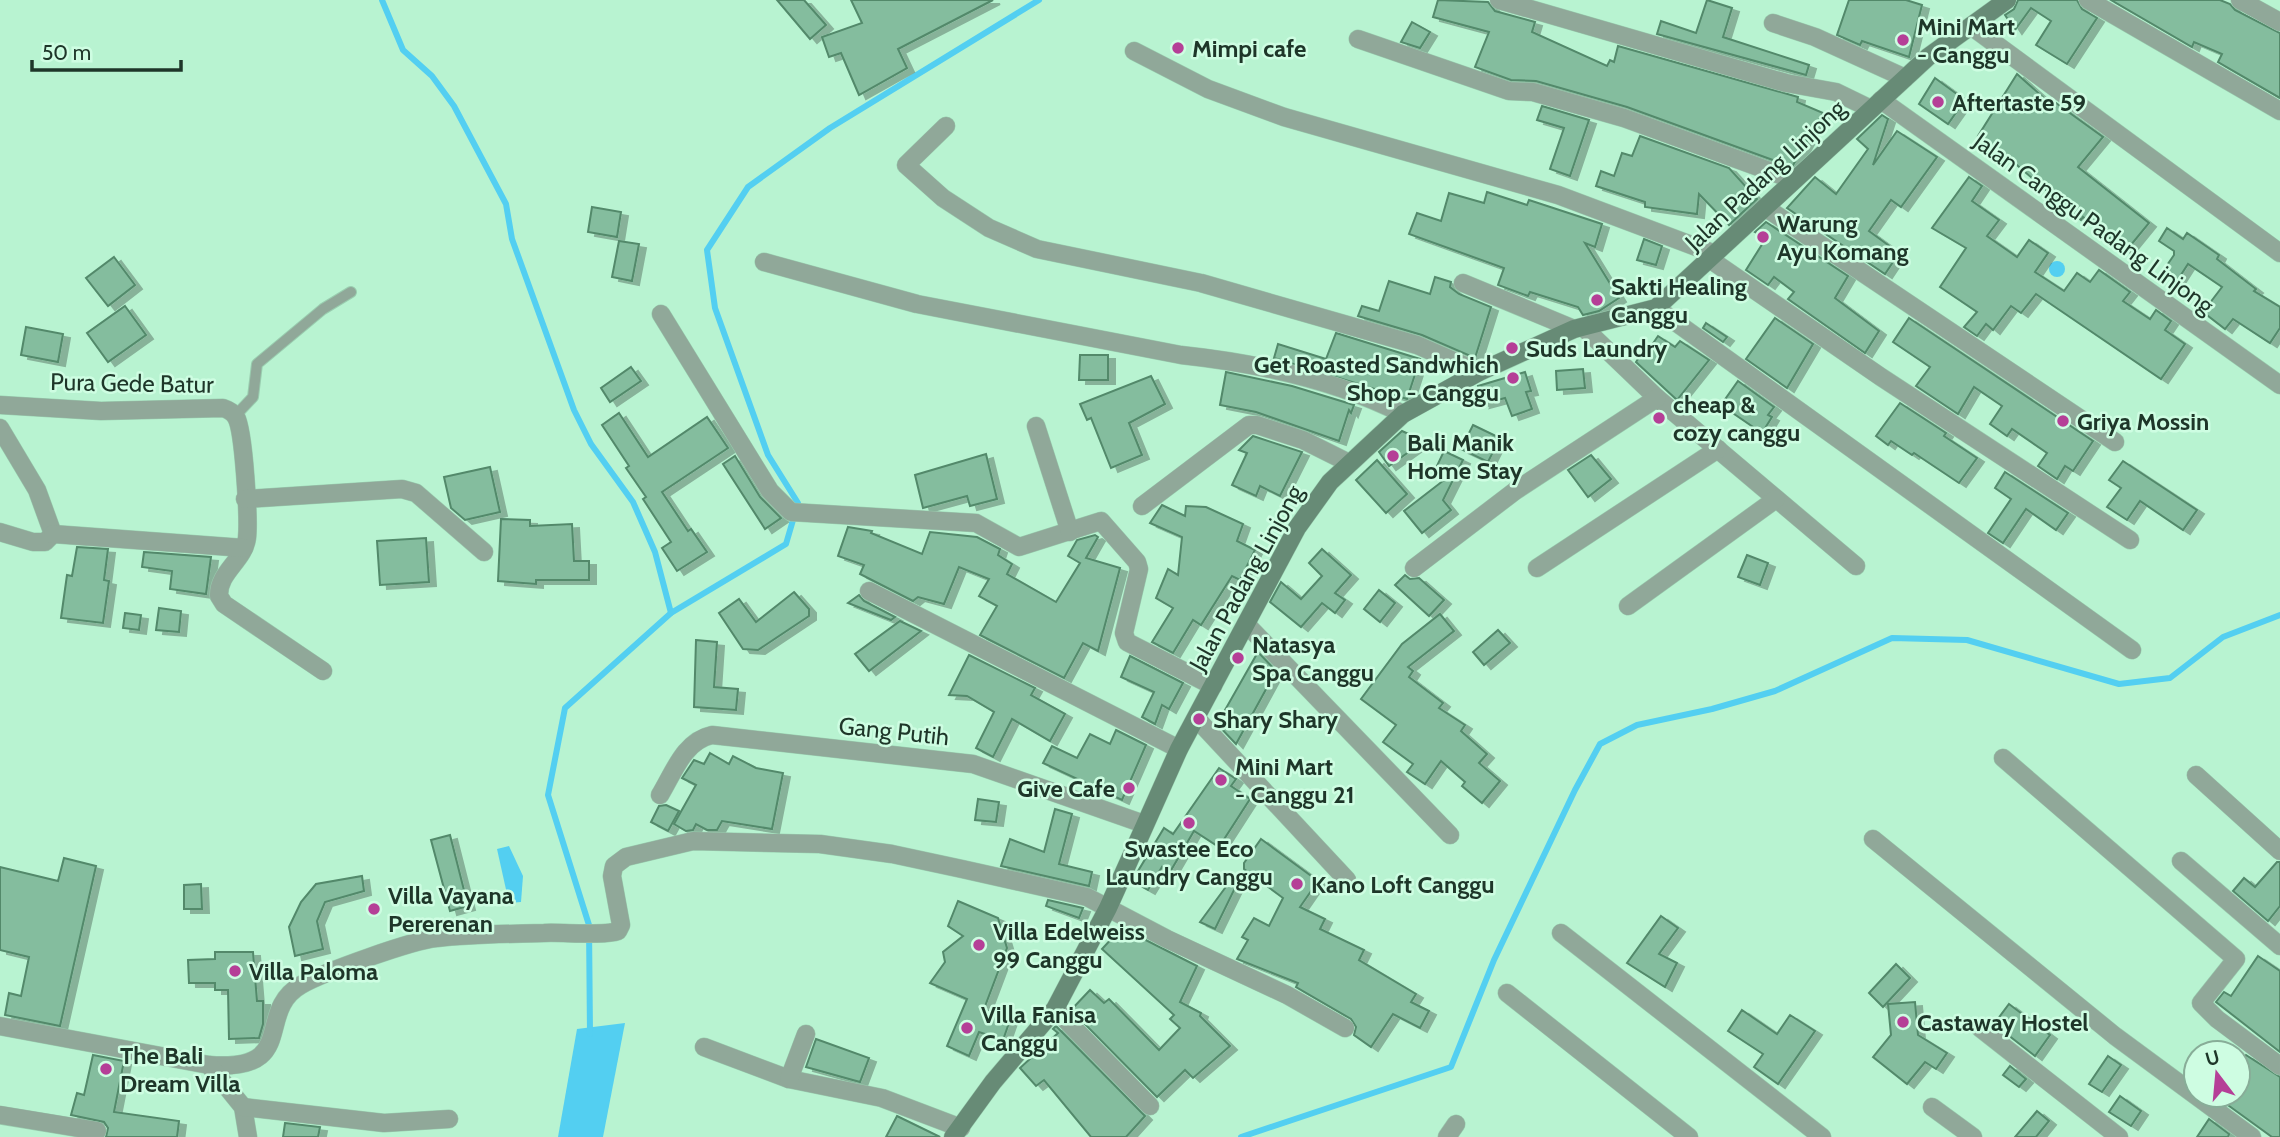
<svg xmlns="http://www.w3.org/2000/svg" width="2280" height="1137" viewBox="0 0 2280 1137" font-family="Cabin,sans-serif">
<defs>
<filter id="shadow"><feDropShadow dx="7" dy="4" stdDeviation="0" flood-color="#0004"/></filter>
</defs>
<rect width="100%" height="100%" fill="#b8f3d1"/>
<g fill="#53cff1">
<circle cx="2057" cy="269" r="8"/>
<polygon points="509,846 523,876 521,902 509,903 497,849"/>
<polygon points="625,1023 603,1137 558,1137 577,1029"/>
</g>
<g fill="none" stroke-linecap="round" stroke-linejoin="round">
<g stroke="#53cff1" stroke-width="6">
<polyline points="382,0 403,50 432,76 454,106 506,204 512,239 574,410 591,444 633,502 655,552 671,613"/>
<polyline points="590,1034 589,925 548,795 565,708 671,613 786,544 798,503 768,455 715,308 707,250 748,187 830,128 1039,0"/>
<polyline points="1241,1137 1451,1067 1494,960 1575,790 1600,744 1637,725 1712,709 1775,691 1892,638 1967,640 2119,684 2170,678 2223,637 2280,615"/>
</g>
</g>
<g fill="#84bd9e" stroke="#52896b" stroke-width="2" filter="url(#shadow)">
<polygon points="777,0 804,0 826,25 810,39"/>
<polygon points="851,0 993,0 898,49 907,68 859,95 841,53 829,57 822,37 862,23"/>
<polygon points="1438,0 1488,2 1495,11 1535,22 1532,32 1607,66 1610,60 1614,62 1618,46 1798,97 1797,102 1823,113 1792,167 1627,107 1536,81 1511,80 1475,67 1489,32 1433,17"/>
<polygon points="1707,0 1732,8 1723,37 1809,65 1806,75 1657,34 1661,21 1696,33"/>
<polygon points="1849,0 1906,0 1922,5 1909,57 1862,41 1860,45 1837,35"/>
<polygon points="2018,0 2077,0 2082,9 2097,18 2067,64 2036,45 2051,21 2031,8 2015,30 2005,15 2014,9"/>
<polygon points="2111,0 2220,0 2230,4 2235,10 2280,33 2280,98 2218,62 2222,54 2194,42 2192,47"/>
<polygon points="1412,22 1430,32 1420,48 1401,42"/>
<polygon points="2017,74 2053,106 2056,103 2103,137 2078,167 2149,223 2126,251 2083,217 2081,220 1997,148 1978,136"/>
<polygon points="1935,78 1965,100 1948,124 1919,104"/>
<polygon points="1542,106 1589,120 1570,176 1550,169 1564,128 1537,120"/>
<polygon points="1882,115 1888,119 1873,165 1897,131 1937,157 1901,207 1891,200 1869,231 1899,253 1885,274 1787,208 1815,177 1836,194 1868,149 1857,139"/>
<polygon points="1640,136 1729,168 1757,199 1729,225 1699,194 1697,214 1645,207 1645,202 1596,186 1601,171 1614,176 1622,153 1632,156"/>
<polygon points="1969,177 1982,186 1972,201 1999,220 1987,236 2017,257 2029,240 2048,253 2035,272 2064,291 2077,273 2090,282 2099,270 2130,292 2123,301 2150,319 2156,310 2171,321 2165,330 2185,344 2161,379 2036,294 2021,313 2011,306 1993,330 1986,324 1977,336 1964,327 1977,312 1940,287 1966,248 1932,228"/>
<polygon points="1487,192 1527,205 1529,200 1602,224 1595,247 1585,243 1619,298 1599,311 1583,315 1578,307 1530,292 1528,296 1498,285 1504,268 1409,234 1417,213 1441,221 1449,193 1484,203"/>
<polygon points="592,207 621,212 617,237 588,232"/>
<polygon points="1766,222 1848,276 1835,298 1879,331 1865,353 1788,299 1794,292 1774,277 1768,285 1746,270 1766,238 1755,232"/>
<polygon points="2167,228 2183,239 2187,233 2219,255 2217,259 2256,289 2254,291 2280,307 2280,328 2270,343 2233,319 2225,329 2203,312 2222,287 2188,264 2177,281 2163,271 2174,255 2174,251 2159,241"/>
<polygon points="1644,239 1662,246 1656,265 1637,260"/>
<polygon points="619,241 639,244 632,281 612,277"/>
<polygon points="114,257 135,285 108,306 86,278"/>
<polygon points="1435,277 1451,282 1450,287 1459,294 1491,307 1475,358 1422,335 1358,316 1362,306 1379,311 1389,281 1430,294"/>
<polygon points="125,306 146,335 108,362 87,333"/>
<polygon points="1775,318 1813,344 1787,388 1746,359"/>
<polygon points="1909,318 2093,441 2073,471 2065,466 2057,479 2038,466 2047,453 2012,429 2007,436 1990,424 2002,406 1974,387 1958,414 1916,386 1930,367 1893,342"/>
<polygon points="1706,323 1727,337 1723,342 1703,328"/>
<polygon points="26,327 63,334 58,362 21,355"/>
<polygon points="1336,333 1420,359 1407,399 1274,358 1278,344 1326,359"/>
<polygon points="1658,336 1675,347 1680,341 1709,360 1677,400 1636,362 1640,356 1643,358"/>
<polygon points="1080,355 1108,355 1108,380 1079,380"/>
<polygon points="631,367 641,381 610,402 601,388"/>
<polygon points="1583,369 1585,388 1557,390 1556,371"/>
<polygon points="1226,372 1292,386 1354,405 1351,413 1349,410 1339,441 1256,412 1220,405"/>
<polygon points="1525,372 1531,391 1526,392 1532,409 1512,416 1505,398 1483,404 1485,400 1482,402 1478,386"/>
<polygon points="1151,376 1165,404 1129,423 1142,455 1111,468 1091,418 1087,420 1080,404"/>
<polygon points="1738,381 1774,407 1768,415 1772,417 1762,433 1721,405"/>
<polygon points="1900,403 1946,433 1944,436 1977,458 1959,483 1914,453 1912,455 1891,441 1888,445 1876,436"/>
<polygon points="619,413 648,457 707,417 728,448 662,492 688,531 691,529 707,552 677,571 662,548 671,542 643,499 646,497 626,468 629,466 602,425"/>
<polygon points="1473,425 1500,438 1488,462 1461,449"/>
<polygon points="1402,431 1424,441 1389,466 1379,452"/>
<polygon points="1253,436 1302,452 1280,496 1260,486 1256,496 1232,485 1247,453 1239,450"/>
<polygon points="1444,451 1463,460 1443,500 1451,510 1422,533 1404,511 1448,477 1435,470"/>
<polygon points="986,454 997,499 970,506 967,496 923,508 915,475"/>
<polygon points="1591,455 1611,479 1588,497 1568,470"/>
<polygon points="735,456 760,497 781,518 765,529 723,464"/>
<polygon points="1377,460 1407,494 1386,513 1356,480"/>
<polygon points="2123,461 2197,510 2183,530 2140,501 2127,520 2107,507 2121,488 2109,480"/>
<polygon points="490,467 500,512 465,520 451,508 444,477"/>
<polygon points="2005,472 2068,513 2056,530 2026,509 2003,543 1988,533 2011,499 1995,488"/>
<polygon points="1162,505 1185,516 1186,506 1206,507 1243,524 1237,541 1255,550 1240,580 1232,576 1201,625 1193,620 1173,653 1152,642 1173,608 1156,598 1168,569 1178,575 1182,537 1150,523"/>
<polygon points="501,519 530,520 530,526 572,524 574,561 589,561 589,580 536,580 536,584 498,581"/>
<polygon points="848,527 872,531 871,533 922,554 930,532 977,537 1000,549 998,555 1012,564 1007,574 1056,602 1080,563 1068,556 1077,540 1095,535 1098,537 1086,558 1120,568 1098,651 1083,643 1064,678 980,635 997,606 979,596 989,579 959,567 944,604 918,597 913,601 860,574 864,565 838,556"/>
<polygon points="426,538 429,582 380,585 377,541"/>
<polygon points="77,547 108,549 104,580 109,581 103,623 61,618 67,575 72,576"/>
<polygon points="1322,549 1351,575 1335,593 1345,600 1335,613 1322,603 1301,627 1270,602 1281,582 1301,599 1322,576 1309,563"/>
<polygon points="144,552 211,557 206,594 170,589 172,571 142,567"/>
<polygon points="1747,555 1768,563 1760,585 1738,577"/>
<polygon points="1405,575 1410,579 1419,578 1444,600 1429,616 1395,585"/>
<polygon points="1379,590 1395,603 1380,622 1364,609"/>
<polygon points="794,592 809,609 809,616 758,650 743,649 719,613 739,599 756,622"/>
<polygon points="859,595 864,601 895,617 891,620 848,603"/>
<polygon points="159,608 181,611 179,632 156,630"/>
<polygon points="125,613 141,615 139,630 123,628"/>
<polygon points="1440,614 1454,631 1408,667 1413,671 1409,677 1443,703 1439,708 1465,725 1461,731 1487,754 1479,763 1500,781 1482,803 1462,786 1465,782 1441,761 1425,784 1407,772 1413,764 1383,742 1396,725 1361,699 1402,644"/>
<polygon points="900,621 921,631 869,671 855,654"/>
<polygon points="1498,630 1510,643 1484,665 1473,652"/>
<polygon points="696,640 717,642 714,687 738,689 736,710 694,707"/>
<polygon points="1258,652 1276,671 1236,744 1217,724"/>
<polygon points="969,655 1035,688 1031,695 1065,714 1050,741 1012,719 993,757 976,748 994,712 967,696 949,695"/>
<polygon points="1130,656 1183,683 1169,709 1162,705 1155,724 1142,717 1154,692 1121,677"/>
<polygon points="1116,730 1146,745 1122,800 1043,763 1052,746 1077,758 1090,734 1110,744"/>
<polygon points="710,753 729,764 733,756 756,768 783,773 772,829 722,821 717,830 707,830 696,824 693,830 686,831 674,824 696,785 682,778 694,760 704,764"/>
<polygon points="1219,768 1236,779 1231,786 1250,799 1219,847 1194,831 1170,872 1162,867 1148,890 1132,881 1164,828 1173,834"/>
<polygon points="978,799 999,802 996,822 975,820"/>
<polygon points="666,805 679,811 668,831 651,822 659,806"/>
<polygon points="1055,809 1072,814 1059,864 1092,872 1089,886 1001,866 1010,839 1044,852"/>
<polygon points="450,835 468,906 450,911 431,840"/>
<polygon points="1261,839 1318,881 1300,907 1325,919 1320,929 1364,950 1359,960 1416,994 1411,1002 1429,1011 1420,1028 1393,1014 1371,1047 1354,1035 1356,1027 1351,1019 1296,987 1298,983 1237,959 1248,940 1242,937 1254,918 1269,926 1283,898 1244,869 1244,863"/>
<polygon points="64,858 96,866 60,1026 5,1015 9,993 21,996 29,957 0,950 0,867 58,881"/>
<polygon points="2277,862 2280,862 2280,906 2268,921 2233,891 2244,878 2255,887"/>
<polygon points="362,876 364,891 325,902 317,921 323,949 295,956 289,927 301,902 316,884"/>
<polygon points="201,884 202,909 184,909 184,885"/>
<polygon points="1228,884 1235,888 1215,929 1200,922"/>
<polygon points="1048,900 1083,908 1079,918 1046,906"/>
<polygon points="958,901 998,918 1007,948 984,1009 1010,1020 1003,1040 979,1032 969,1056 947,1046 967,999 930,983 945,962 943,952 963,936 948,926"/>
<polygon points="1661,916 1678,928 1659,954 1677,963 1665,987 1627,963"/>
<polygon points="1128,931 1197,966 1180,1002 1201,1013 1200,1016 1230,1046 1193,1078 1185,1070 1157,1097 1071,1010 1090,990 1104,1003 1109,999 1159,1050 1180,1028 1170,1019 1174,1015 1102,949 1115,935 1121,941"/>
<polygon points="215,952 253,952 257,1001 263,1001 263,1024 259,1038 229,1039 228,990 215,990 215,983 189,983 188,960 215,959"/>
<polygon points="2258,956 2280,971 2280,1052 2216,1002 2224,992 2231,996"/>
<polygon points="1896,964 1910,978 1883,1007 1869,993"/>
<polygon points="1915,1002 1918,1035 1947,1053 1936,1069 1925,1062 1907,1084 1873,1057 1891,1035 1888,1004"/>
<polygon points="2009,1004 2050,1035 2035,1056 1994,1024"/>
<polygon points="1742,1010 1777,1034 1790,1015 1815,1031 1778,1084 1754,1067 1763,1054 1728,1031"/>
<polygon points="1056,1026 1145,1116 1126,1137 1091,1137 1044,1080 1036,1086 1020,1068 1058,1033 1053,1029"/>
<polygon points="816,1039 869,1058 860,1082 806,1067"/>
<polygon points="93,1055 124,1061 114,1112 179,1121 177,1137 106,1137 108,1128 104,1122 71,1115 77,1093 84,1095"/>
<polygon points="2246,1055 2280,1077 2280,1137 2272,1137 2214,1095 2238,1095 2238,1066"/>
<polygon points="2108,1056 2121,1065 2102,1092 2089,1084"/>
<polygon points="2010,1066 2026,1079 2019,1087 2003,1075"/>
<polygon points="2120,1096 2141,1111 2131,1126 2109,1112"/>
<polygon points="2037,1111 2049,1121 2036,1137 2015,1137"/>
<polygon points="897,1116 940,1137 886,1137"/>
<polygon points="2209,1119 2229,1134 2228,1137 2197,1137"/>
<polygon points="285,1123 320,1127 318,1137 283,1137"/>
</g>
<g fill="none" stroke-linecap="round" stroke-linejoin="round">
<g stroke="#99cdaf" stroke-width="12">
<polyline id="lane" points="236,415 253,397 257,364 323,309 351,292"/>
</g>
<g stroke="#99cdaf" stroke-width="19">
<g id="street">
<polyline points="1499,0 1786,83 1836,92 1871,109"/>
<polyline points="2088,0 2280,111"/>
<polyline points="2240,0 2280,22"/>
<polyline points="1773,23 1815,37 1905,78"/>
<polyline points="1971,26 2280,253"/>
<polyline points="1358,39 1509,91 1533,92 1624,118 1794,180"/>
<polyline points="1134,51 1208,89 1284,117 1558,195 1715,254"/>
<polyline points="1881,100 2280,385"/>
<polyline points="946,126 906,165 943,198 989,228 1037,249 1201,283 1417,345 1479,372"/>
<polyline points="1766,208 2115,442"/>
<polyline points="1711,260 1881,377 2130,540"/>
<path d="M764,262L917,304L1181,355C1256,363 1336,380 1403,414"/>
<polyline points="1463,283 1574,329"/>
<polyline points="1656,308 2132,650"/>
<polyline points="661,314 770,491 791,512 976,523 1019,547 1101,521 1137,562 1139,569 1124,633 1127,642 1213,686"/>
<polyline points="1583,327 1657,398 1856,566"/>
<path d="M0,405L101,411L223,408C229,410 233,412 236,417C244,431 249,520 247,538C244,561 218,572 219,596L224,604L323,671"/>
<polyline points="1036,426 1070,532"/>
<polyline points="0,428 37,490 53,534"/>
<polyline points="245,499 402,489 416,493 484,552"/>
<polyline points="1142,506 1249,425 1257,425 1303,440 1349,463"/>
<polyline points="0,532 33,542 45,542 53,534"/>
<polyline points="53,534 244,548"/>
<polyline points="1414,568 1515,491 1657,398"/>
<polyline points="1537,568 1718,449"/>
<polyline points="869,591 1179,749"/>
<polyline points="1628,606 1776,499"/>
<polyline points="1246,624 1450,835"/>
<polyline points="1196,718 1347,880"/>
<polyline points="2003,758 2236,959 2201,1003 2217,1019 2280,1066"/>
<polyline points="2196,775 2280,851"/>
<path d="M660,795C674,772 684,741 712,735L973,764L1144,824"/>
<polyline points="1873,839 2115,1036 2252,1137"/>
<polyline points="2181,861 2280,946"/>
<polyline points="1561,933 1822,1137"/>
<polyline points="1507,993 1689,1137"/>
<polyline points="1055,1009 1150,1106"/>
<path d="M0,1026L209,1065C300,1072 254,1012 301,985C324,972 413,940 437,938C473,934 509,934 544,933C562,932 604,936 618,931L621,925L612,876L614,866L626,857L693,841L820,844L892,854L962,869L1087,897L1167,939L1287,995L1345,1028"/>
<polyline points="1980,1028 2119,1137"/>
<polyline points="704,1047 789,1079 882,1098 961,1128"/>
<polyline points="209,1065 243,1107 248,1137"/>
<polyline points="789,1079 806,1034"/>
<polyline points="243,1107 384,1123 449,1119"/>
<polyline points="1932,1107 1973,1137"/>
<polyline points="0,1115 97,1131"/>
<polyline points="1447,1137 1456,1124"/>
</g>
</g>
<g stroke="#99cdaf" stroke-width="19">
<polyline id="secondary" points="953,1137 993,1082 1055,1009 1108,908 1179,749 1297,528 1330,482 1403,414 1479,372 1574,329 1656,308 1928,57 2007,0"/>
</g>
<use href="#lane" stroke="#90a899" stroke-width="10"/>
<use href="#street" stroke="#90a899" stroke-width="18"/>
<use href="#secondary" stroke="#678b76" stroke-width="18"/>
</g>
<g fill="#b53f97" stroke="#cefde2" stroke-width="2.5">
<circle cx="1903" cy="40" r="7"/>
<circle cx="1178" cy="48" r="7"/>
<circle cx="1938" cy="102" r="7"/>
<circle cx="1763" cy="237" r="7"/>
<circle cx="1597" cy="300" r="7"/>
<circle cx="1512" cy="348" r="7"/>
<circle cx="1513" cy="378" r="7"/>
<circle cx="1659" cy="418" r="7"/>
<circle cx="2063" cy="421" r="7"/>
<circle cx="1393" cy="456" r="7"/>
<circle cx="1238" cy="658" r="7"/>
<circle cx="1199" cy="719" r="7"/>
<circle cx="1221" cy="780" r="7"/>
<circle cx="1129" cy="788" r="7"/>
<circle cx="1189" cy="823" r="7"/>
<circle cx="1297" cy="884" r="7"/>
<circle cx="374" cy="909" r="7"/>
<circle cx="979" cy="945" r="7"/>
<circle cx="235" cy="971" r="7"/>
<circle cx="1903" cy="1022" r="7"/>
<circle cx="967" cy="1028" r="7"/>
<circle cx="106" cy="1069" r="7"/>
</g>
<g text-anchor="middle" dominant-baseline="central" stroke-width="5" stroke-linejoin="round" paint-order="stroke">
<g font-size="24" font-weight="bold" fill="#1e3629" stroke="#cefde2" text-anchor="start">
<text x="1917" y="26">Mini Mart<tspan x="1917" dy="28">- Canggu</tspan></text>
<text x="1192" y="48">Mimpi cafe</text>
<text x="1952" y="102">Aftertaste 59</text>
<text x="1777" y="223">Warung<tspan x="1777" dy="28">Ayu Komang</tspan></text>
<text x="1611" y="286">Sakti Healing<tspan x="1611" dy="28">Canggu</tspan></text>
<text x="1526" y="348">Suds Laundry</text>
<text x="1499" y="364" text-anchor="end">Get Roasted Sandwhich<tspan x="1499" dy="28">Shop - Canggu</tspan></text>
<text x="1673" y="404">cheap &amp;<tspan x="1673" dy="28">cozy canggu</tspan></text>
<text x="2077" y="421">Griya Mossin</text>
<text x="1407" y="442">Bali Manik<tspan x="1407" dy="28">Home Stay</tspan></text>
<text x="1252" y="644">Natasya<tspan x="1252" dy="28">Spa Canggu</tspan></text>
<text x="1213" y="719">Shary Shary</text>
<text x="1235" y="766">Mini Mart<tspan x="1235" dy="28">- Canggu 21</tspan></text>
<text x="1115" y="788" text-anchor="end">Give Cafe</text>
<text x="1189" y="848" text-anchor="middle">Swastee Eco<tspan x="1189" dy="28">Laundry Canggu</tspan></text>
<text x="1311" y="884">Kano Loft Canggu</text>
<text x="388" y="895">Villa Vayana<tspan x="388" dy="28">Pererenan</tspan></text>
<text x="993" y="931">Villa Edelweiss<tspan x="993" dy="28">99 Canggu</tspan></text>
<text x="249" y="971">Villa Paloma</text>
<text x="981" y="1014">Villa Fanisa<tspan x="981" dy="28">Canggu</tspan></text>
<text x="1917" y="1022">Castaway Hostel</text>
<text x="120" y="1055">The Bali<tspan x="120" dy="28">Dream Villa</tspan></text>
</g>
<g font-size="24" fill="#1e3629" stroke="#cefde2">
<text transform="translate(1765 175) rotate(-43)">Jalan Padang Linjong</text>
<text transform="translate(2094 223) rotate(36)">Jalan Canggu Padang Linjong</text>
<text transform="translate(132 383) rotate(1)">Pura Gede Batur</text>
<text transform="translate(1246 578) rotate(-61)">Jalan Padang Linjong</text>
<text transform="translate(894 731) rotate(6)">Gang Putih</text>
</g>
</g>
<g transform="translate(2217 1074) rotate(344)"><circle r="33" fill="#cefde2" stroke="#88ad98" stroke-width="2"/>
<path d="M0-5L12 26L0 18L-12 26Z" fill="#b53f97"/>
<text y="-10" font-size="19" font-weight="bold" text-anchor="middle" fill="#1e3629">U</text>
</g>
<path d="M32 60v10h149v-10" fill="none" stroke="#1e3629" stroke-width="3.5"/>
<text x="42" y="60" font-size="21" fill="#1e3629" stroke="#cefde2" stroke-width="5" paint-order="stroke">50 m</text>
</svg>
